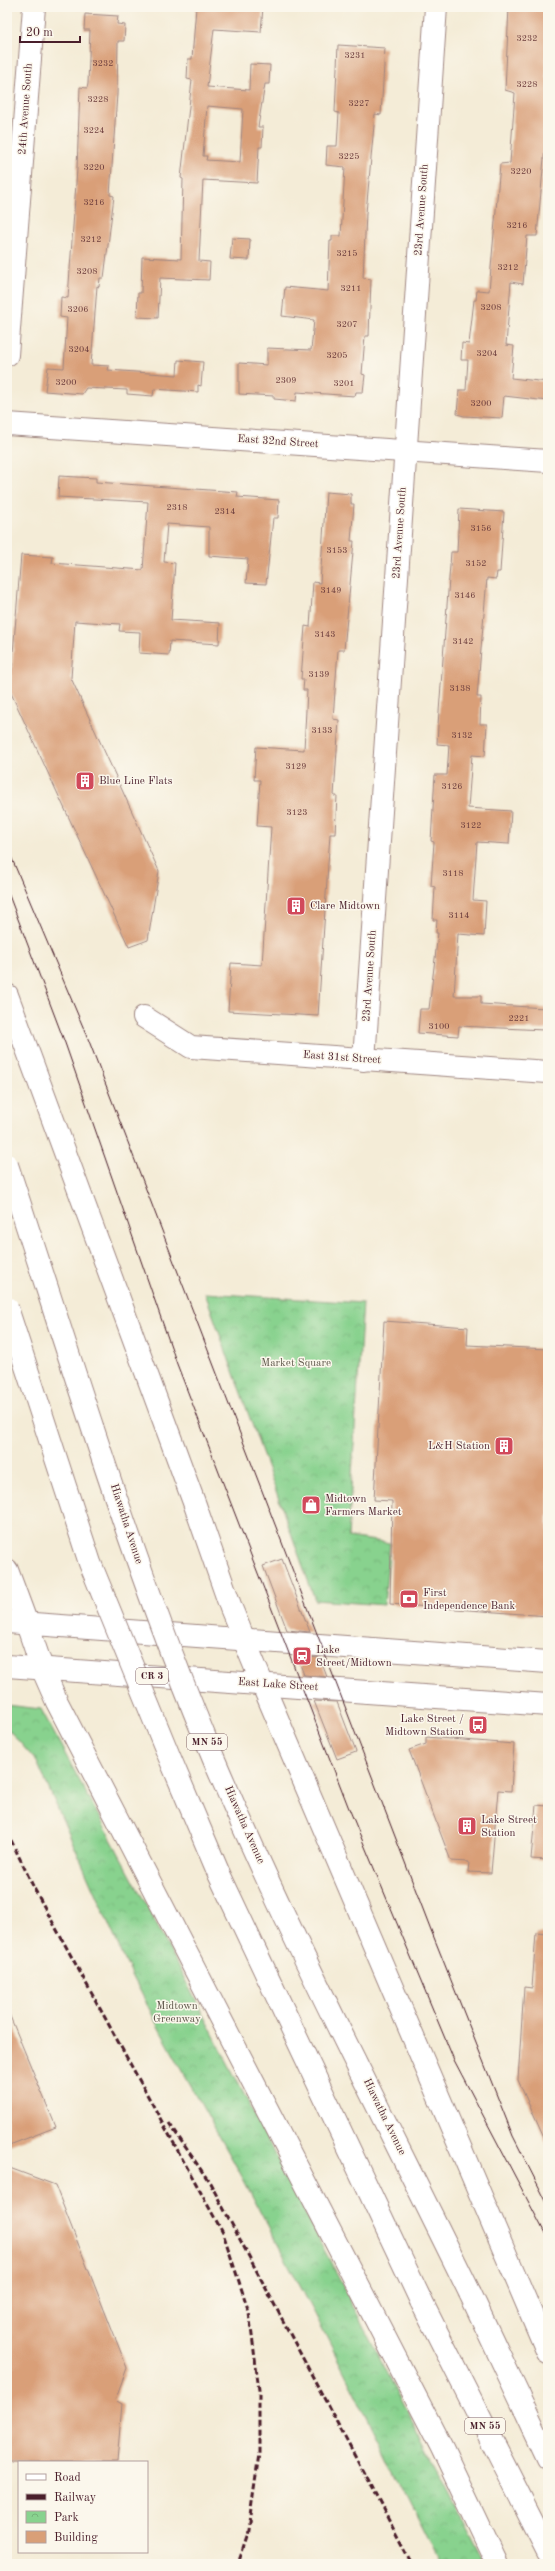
<svg xmlns="http://www.w3.org/2000/svg" width="555" height="2571" viewBox="0 0 555 2571" font-family="'Old Standard TT',serif">
<defs>
<pattern id="park-crowns" width="20" height="18" patternUnits="userSpaceOnUse"><rect width="20" height="18" fill="#88d28e"/><path d="M2 6a3 3 0 1 1 6 0M12 15a3 3 0 1 1 6 0" fill="none" stroke="#77b47b"/></pattern>
</defs>
<rect width="100%" height="100%" fill="#fbf7ec"/>
<filter id="ink" filterUnits="userSpaceOnUse"><feTurbulence type="fractalNoise" baseFrequency=".025" numOctaves="2"/><feDisplacementMap in="SourceGraphic" scale="8" xChannelSelector="R" yChannelSelector="G"/><feConvolveMatrix kernelMatrix="1 2 1 2 8 2 1 2 1" color-interpolation-filters="sRGB"/></filter>
<filter id="wash" filterUnits="userSpaceOnUse"><feTurbulence type="fractalNoise" baseFrequency=".012" numOctaves="4" result="noise"/><feDisplacementMap in="SourceGraphic" scale="16" xChannelSelector="R" yChannelSelector="G"/><feGaussianBlur stdDeviation="0.9" result="paint"/><feColorMatrix in="noise" values="0 0 0 0 0 0 0 0 0 0 0 0 0 0 0 0 0 1.4 0 .05"/><feComposite in="paint" operator="in"/></filter>
<g filter="url(#wash)">
<rect width="100%" height="100%" fill="#f4ecd7"/>
<g fill="url(#park-crowns)" stroke="#69785c">
<polygon points="205,1293 363,1303 348,1537 390,1543 384,1605 315,1600"/>
<polygon points="7,1705 41,1709 146,1904 486,2564 441,2564 316,2316 240,2173 161,2032 127,1965 37,1762 7,1728"/>
</g>
<g id="blocks">
<g fill="#d99f78" fill-rule="evenodd">
<path d="M196,7H263L261,32L214,29L207,87L249,90L250,64L270,65L269,84H265L258,127H263L262,147H259L257,183L203,180L199,261L210,262L209,280L160,278L158,318L137,317L138,293H141L142,257L181,259L183,179L181,178L192,80L187,79L188,59H192ZM207,106L243,109L240,162L206,160L207,156H203Z"/>
<polygon points="509,7 548,7 546,78 548,78 548,147 545,147 537,236 527,236 523,284 511,282 506,345 514,346 511,378 548,382 548,401 504,396 502,418 464,416 457,414 459,390 466,390 468,360 461,360 462,343 469,344 474,300 476,300 477,290 489,291 500,164 510,163 515,93 505,90"/>
<polygon points="85,14 118,16 117,24 125,25 124,41 118,41 117,94 110,195 114,196 104,278 100,278 99,287 97,286 91,365 109,366 108,370 177,375 178,360 203,362 201,386 198,385 198,392 154,389 153,396 127,394 127,390 86,388 82,394 45,391 48,367 64,368 67,318 60,317 61,297 68,298 77,169 80,87 87,88 88,84 90,30 84,30"/>
<polygon points="338,45 385,48 381,115 375,114 366,213 363,278 371,279 369,336 365,336 362,374 365,375 363,392 356,392 355,396 297,392 296,401 274,399 274,396 239,394 239,363 267,365 267,348 311,350 314,320 282,316 285,287 328,291 330,241 332,241 332,236 341,236 345,167 326,165 327,146 337,146 339,113 335,112"/>
<polygon points="232,238 250,239 249,260 230,259"/>
<polygon points="59,476 96,478 96,482 238,492 237,497 279,500 278,518 273,518 266,584 246,583 248,559 209,556 209,527 167,524 164,562 175,563 171,620 220,623 219,644 170,641 169,655 139,653 140,632 119,631 120,624 75,621 71,678 159,871 148,940 129,947 10,691 21,555 53,557 52,563 143,570 148,502 58,497"/>
<polygon points="326,492 351,494 351,504 354,504 351,541 354,541 344,650 338,650 333,719 339,720 334,796 337,796 335,834 330,834 318,1016 228,1011 231,963 262,965 271,827 257,826 260,780 254,780 256,747 304,750 307,690 303,690 304,679 301,679 305,626 310,627 313,582 320,583"/>
<polygon points="459,509 504,512 500,572 497,572 496,579 487,578 480,661 477,697 481,697 480,724 487,724 485,756 472,755 468,808 511,811 509,844 477,842 473,900 486,901 484,936 458,934 454,996 481,996 481,1004 545,1008 548,1010 548,1029 544,1030 459,1026 458,1036 418,1033 420,1009 429,1009 438,933 436,933 437,920 433,920 435,887 431,886 434,842 431,841 435,775 447,775 449,745 437,744 438,725 451,552 457,552"/>
<polygon points="384,1321 468,1327 467,1345 548,1349 548,1616 390,1604 392,1501 374,1500"/>
<polygon points="282,1559 310,1632 287,1630 263,1566"/>
<polygon points="297,1656 320,1658 327,1677 304,1675"/>
<polygon points="314,1701 337,1702 356,1752 337,1759"/>
<polygon points="426,1737 514,1744 511,1791 498,1790 491,1873 468,1872 469,1862 451,1861 409,1750 426,1744"/>
<polygon points="536,1805 548,1806 548,1860 531,1859"/>
<polygon points="536,1933 548,1934 548,2147 518,2080 524,1987 532,1988"/>
<polygon points="7,2009 56,2127 7,2146"/>
<polygon points="7,2167 55,2185 127,2368 115,2400 122,2404 117,2462 7,2462"/>
</g>
</g>
</g>
<g filter="url(#ink)">
<use href="#blocks" fill-opacity="0" stroke="#9f8681" stroke-width="1"/>
<g fill="none" stroke-linecap="round" stroke-linejoin="round">
<g stroke="#9f8681" stroke-width="24">
<g id="minor">
<polyline points="7,355 34,7"/>
<polyline points="7,424 548,461"/>
<polyline points="144,1017 191,1047 548,1072"/>
<polyline points="364,1060 436,7"/>
</g>
</g>
<g stroke="#9f8681" stroke-width="24">
<g id="major">
<polyline points="7,995 195,1505 231,1608 262,1683"/>
<polyline points="7,1622 548,1662"/>
<polyline points="27,1624 42,1668 57,1702 442,2448 497,2564"/>
<polyline points="7,1666 548,1705"/>
</g>
</g>
<g stroke="#9f8681" stroke-width="24">
<g id="highway">
<polyline points="7,1570 27,1624"/>
<polyline points="262,1683 548,2353"/>
<polyline points="470,2293 548,2458"/>
<polyline points="421,2301 548,2552"/>
</g>
</g>
<use href="#minor" stroke="#fff" stroke-width="22"/>
<use href="#major" stroke="#fff" stroke-width="22"/>
<use href="#highway" stroke="#fff" stroke-width="22"/>
<g stroke="#4a1f2b" stroke-width="1">
<polyline points="7,847 89,1041 431,1930 513,2136 548,2205"/>
<polyline points="7,890 65,1043 177,1364 348,1806 454,2060 548,2239"/>
</g>
<g stroke="#4a1f2b" stroke-width="3" stroke-dasharray="6 3" stroke-linecap="butt">
<polyline points="7,1832 35,1890 223,2233 249,2312 259,2390 259,2454 247,2537 238,2564"/>
<polyline points="169,2123 210,2183 412,2564"/>
</g>
<g stroke="#9f8681" stroke-width="24" stroke-linecap="butt">
<g id="highway-bridge">
<path d="M7,1165C73,1365 133,1568 215,1762C292,1942 384,2117 470,2293"/>
<polyline points="7,1308 90,1563 169,1756 219,1874 421,2301"/>
</g>
</g>
<use href="#highway-bridge" stroke="#fff" stroke-width="22"/>
</g>
</g>
<defs>
<g id="building-square" transform="scale(1)"><rect x="-9" y="-9" width="18" height="18" rx="4" fill="#d1495b" stroke="#fbf7ec"/><path d="M-4-6H4V6H1V3H-1V6H-4ZM-2.5-4.3h1.7v1.8h-1.7ZM.8-4.3h1.7v1.8H.8ZM-2.5-1h1.7V.8h-1.7ZM.8-1h1.7V.8H.8Z" fill="#fff"/></g>
<g id="shop-square" transform="scale(1)"><rect x="-9" y="-9" width="18" height="18" rx="4" fill="#d1495b" stroke="#fbf7ec"/><path d="M-5-2.5h2.3a2.7 3.5 0 0 1 5.4 0H5L5.5 6h-11ZM-1.5-2.5h3a1.5 2.3 0 0 0-3 0Z" fill="#fff"/></g>
<g id="bank-square" transform="scale(1)"><rect x="-9" y="-9" width="18" height="18" rx="4" fill="#d1495b" stroke="#fbf7ec"/><path d="M-6-4H6V4H-6ZM0-2.3a2.3 2.3 0 1 0 0 4.6a2.3 2.3 0 1 0 0-4.6Z" fill="#fff"/></g>
<g id="station-square" transform="scale(1)"><rect x="-9" y="-9" width="18" height="18" rx="4" fill="#d1495b" stroke="#fbf7ec"/><path d="M-3-6H3Q5-6 5-4V2Q5 4 3 4L4.5 6H3L1.5 4h-3L-3 6H-4.5L-3 4Q-5 4-5 2V-4Q-5-6-3-6ZM-3.5-4v3h7v-3ZM-3.5 1v1.5H-2V1ZM2 1v1.5H3.5V1Z" fill="#fff"/></g>
<g id="bus-square" transform="scale(1)"><rect x="-9" y="-9" width="18" height="18" rx="4" fill="#d1495b" stroke="#fbf7ec"/><path d="M-5-6H5V4H4V6H2V4H-2V6H-4V4H-5ZM-3.5-4V0h7V-4ZM-3.5 1.2v1.5H-2V1.2ZM2 1.2v1.5H3.5V1.2Z" fill="#fff"/></g>
</defs>
<g fill-rule="evenodd">
<use href="#building-square" x="85" y="781"/>
<use href="#building-square" x="296" y="906"/>
<use href="#building-square" x="504" y="1446"/>
<use href="#shop-square" x="311" y="1505"/>
<use href="#bank-square" x="409" y="1599"/>
<use href="#station-square" x="302" y="1656"/>
<use href="#bus-square" x="478" y="1725"/>
<use href="#building-square" x="467" y="1826"/>
</g>
<g text-anchor="middle" dominant-baseline="central" stroke-width="3" stroke-linejoin="round" paint-order="stroke">
<g font-size="9" fill="#6e3f3e">
<text x="527" y="38">3232</text>
<text x="355" y="55">3231</text>
<text x="103" y="63">3232</text>
<text x="527" y="84">3228</text>
<text x="98" y="99">3228</text>
<text x="359" y="103">3227</text>
<text x="94" y="130">3224</text>
<text x="349" y="156">3225</text>
<text x="94" y="167">3220</text>
<text x="521" y="171">3220</text>
<text x="94" y="202">3216</text>
<text x="517" y="225">3216</text>
<text x="91" y="239">3212</text>
<text x="347" y="253">3215</text>
<text x="508" y="267">3212</text>
<text x="87" y="271">3208</text>
<text x="351" y="288">3211</text>
<text x="491" y="307">3208</text>
<text x="78" y="309">3206</text>
<text x="347" y="324">3207</text>
<text x="79" y="349">3204</text>
<text x="487" y="353">3204</text>
<text x="337" y="355">3205</text>
<text x="286" y="380">2309</text>
<text x="66" y="382">3200</text>
<text x="344" y="383">3201</text>
<text x="481" y="403">3200</text>
<text x="177" y="507">2318</text>
<text x="225" y="511">2314</text>
<text x="481" y="528">3156</text>
<text x="337" y="550">3153</text>
<text x="476" y="563">3152</text>
<text x="331" y="590">3149</text>
<text x="465" y="595">3146</text>
<text x="325" y="634">3143</text>
<text x="463" y="641">3142</text>
<text x="319" y="674">3139</text>
<text x="460" y="688">3138</text>
<text x="322" y="730">3133</text>
<text x="462" y="735">3132</text>
<text x="296" y="766">3129</text>
<text x="452" y="786">3126</text>
<text x="297" y="812">3123</text>
<text x="471" y="825">3122</text>
<text x="453" y="873">3118</text>
<text x="459" y="915">3114</text>
<text x="519" y="1018">2221</text>
<text x="439" y="1026">3100</text>
</g>
<g fill="#fbf7ec" stroke="#7f6065" stroke-width="1">
<rect x="136" y="1668" width="32" height="16" rx="3"/>
<rect x="187" y="1734" width="40" height="16" rx="3"/>
<rect x="465" y="2418" width="40" height="16" rx="3"/>
</g>
<g font-size="10" font-weight="bold" fill="#4a1f2b">
<text x="152" y="1676">CR 3</text>
<text x="207" y="1742">MN 55</text>
<text x="485" y="2426">MN 55</text>
</g>
<g font-size="11" fill="#4a1f2b" stroke="#fbf7ec">
<text transform="translate(26 109) rotate(-86)">24th Avenue South</text>
<text transform="translate(422 210) rotate(-86)">23rd Avenue South</text>
<text transform="translate(278 442) rotate(4)">East 32nd Street</text>
<text transform="translate(400 533) rotate(-86)">23rd Avenue South</text>
<text transform="translate(370 976) rotate(-86)">23rd Avenue South</text>
<text transform="translate(342 1058) rotate(4)">East 31st Street</text>
<text transform="translate(126 1524) rotate(72)">Hiawatha Avenue</text>
<text transform="translate(278 1685) rotate(4)">East Lake Street</text>
<text transform="translate(244 1825) rotate(66)">Hiawatha Avenue</text>
<text transform="translate(384 2117) rotate(64)">Hiawatha Avenue</text>
</g>
<g font-size="11" fill="#4a1f2b" stroke="#fbf7ec" text-anchor="start">
<text x="99" y="781">Blue Line Flats</text>
<text x="310" y="906">Clare Midtown</text>
<text x="490" y="1446" text-anchor="end">L&amp;H Station</text>
<text x="325" y="1499">Midtown<tspan x="325" dy="13">Farmers Market</tspan></text>
<text x="423" y="1593">First<tspan x="423" dy="13">Independence Bank</tspan></text>
<text x="316" y="1650">Lake<tspan x="316" dy="13">Street/Midtown</tspan></text>
<text x="464" y="1719" text-anchor="end">Lake Street /<tspan x="464" dy="13">Midtown Station</tspan></text>
<text x="481" y="1820">Lake Street<tspan x="481" dy="13">Station</tspan></text>
</g>
<g font-size="11" fill="#5d5549" stroke="#fbf7ec">
<text x="296" y="1363">Market Square</text>
<text x="177" y="2006">Midtown<tspan x="177" dy="13">Greenway</tspan></text>
</g>
</g>
<rect width="555" height="2571" fill="none" stroke="#fbf7ec" stroke-width="24"/>
<rect x="18" y="2461" width="130" height="92" fill="#fbf7ec" stroke="#b4a19f"/>
<rect x="26" y="2474" width="20" height="6" fill="#ffffff" stroke="#b4a19f"/>
<text x="54" y="2481" font-size="12" fill="#4a1f2b">Road</text>
<rect x="26" y="2494" width="20" height="6" fill="#4a1f2b" stroke="#b4a19f"/>
<text x="54" y="2501" font-size="12" fill="#4a1f2b">Railway</text>
<rect x="26" y="2511" width="20" height="12" fill="url(#park-crowns)" stroke="#b4a19f"/>
<text x="54" y="2521" font-size="12" fill="#4a1f2b">Park</text>
<rect x="26" y="2531" width="20" height="12" fill="#d99f78" stroke="#b4a19f"/>
<text x="54" y="2541" font-size="12" fill="#4a1f2b">Building</text>
<path d="M20 36v6h60v-6" fill="none" stroke="#4a1f2b" stroke-width="2"/>
<text x="26" y="36" font-size="12" fill="#4a1f2b" stroke="#fbf7ec" stroke-width="3" paint-order="stroke">20 m</text>
</svg>
